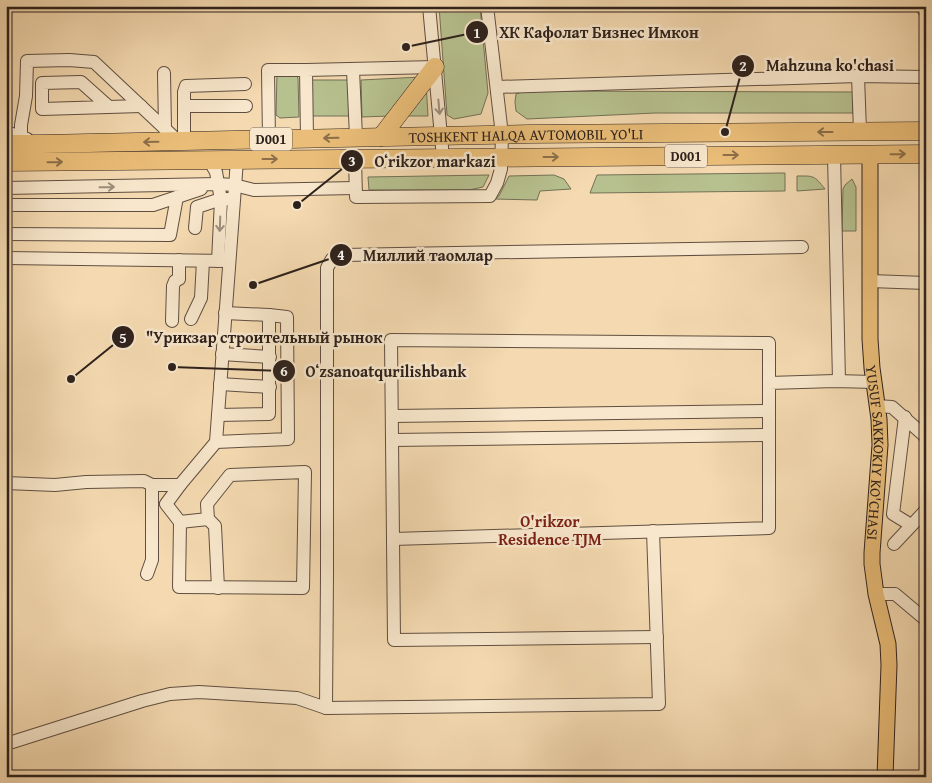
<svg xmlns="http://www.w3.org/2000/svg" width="932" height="783" viewBox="0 0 932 783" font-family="'Gentium Book Plus',serif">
<rect width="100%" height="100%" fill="#f5dab1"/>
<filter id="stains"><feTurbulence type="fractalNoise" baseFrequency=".004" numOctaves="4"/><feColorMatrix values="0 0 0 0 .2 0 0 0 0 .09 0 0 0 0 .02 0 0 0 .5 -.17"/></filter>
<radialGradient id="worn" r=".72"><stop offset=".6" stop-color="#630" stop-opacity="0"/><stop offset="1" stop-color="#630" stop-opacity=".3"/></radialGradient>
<g fill="#b7c18f" stroke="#727156">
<polygon points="439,6 480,6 488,93 481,114 454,119 447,115"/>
<polygon points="277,72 293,72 298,78 299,117 280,118 276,115"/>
<polygon points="421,77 389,116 362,117 361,80"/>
<rect x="312" y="80" width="37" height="36"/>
<polygon points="426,82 428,116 402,116"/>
<polygon points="525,91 853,92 853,113 655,113 527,119 516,111 515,102 516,94"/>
<polygon points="785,173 785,191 590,193 597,175"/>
<polygon points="489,175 483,187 469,190 369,190 368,177"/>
<polygon points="554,175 564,179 571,189 540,191 537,200 494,199 499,196 509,176"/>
<path d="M797,176C814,176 814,175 825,189L797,191Z"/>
<polygon points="852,179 856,187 856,231 842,231 843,189 845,185"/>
</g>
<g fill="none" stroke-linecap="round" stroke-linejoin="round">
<g stroke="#5f4f41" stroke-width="14">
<g id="minor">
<polyline points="429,6 443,158"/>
<polyline points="923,9 926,9"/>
<polyline points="353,70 356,137"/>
<polyline points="164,73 165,129"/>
<polyline points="858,76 860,131"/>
<polyline points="497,87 858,76 926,77"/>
<polyline points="185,106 246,106"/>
<polyline points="109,107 81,82 42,83 42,109 141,106"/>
<polyline points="6,132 27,139"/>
<polyline points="21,136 21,125 26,96 27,61 69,60 94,62 178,141"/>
<polyline points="307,138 306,70 435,67"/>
<polyline points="269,139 268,70 306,70"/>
<polyline points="184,141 184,92 186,86 245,84"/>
<polyline points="834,155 839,381"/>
<polyline points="355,159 356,197 490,196 497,183 501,169 502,135 487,6"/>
<polyline points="209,160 216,172 221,200 218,261"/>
<polyline points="6,188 217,184 234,185 254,190 355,188"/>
<polyline points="6,205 153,205 201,189"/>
<polyline points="195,228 197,207 215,201 228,199"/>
<polyline points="6,234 170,235 177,197"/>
<polyline points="6,258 229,261"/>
<polyline points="870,281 926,283"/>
<polyline points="191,319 201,298 203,261"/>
<polyline points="172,321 173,286 175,281 179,279 179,260"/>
<polyline points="222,354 270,357"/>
<polyline points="769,383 769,528 393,539 391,340 769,343 769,383 835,381 874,382"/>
<polyline points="220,384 270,387"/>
<polyline points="877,406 892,407 926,437"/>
<polyline points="218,415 269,414 269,315 225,313"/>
<polyline points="392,416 769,411"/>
<polyline points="905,417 893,514 911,525"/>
<polyline points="392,440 769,435"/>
<polyline points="216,442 288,439 287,317 269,315"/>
<polyline points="6,483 55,485 86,482 144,481 152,485 180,485"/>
<polyline points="208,519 207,504 230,475 305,472 303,588 179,587 180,522 166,504 180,485 216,442 237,160"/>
<polyline points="180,522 208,519 215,526 218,588"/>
<polyline points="393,539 394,640 657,637"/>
<polyline points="894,544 926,510"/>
<polyline points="147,574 152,560 152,485"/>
<polyline points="876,594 895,594 926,620"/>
<polyline points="326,708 327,575 327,268 332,259 343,255 802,247"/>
<polyline points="6,744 142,701 170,694 199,692 297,698 326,708 659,704 653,531"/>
</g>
</g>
<g stroke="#2d211c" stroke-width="17">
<g id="major">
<path id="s1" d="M870,155V339L872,368L879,419L880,445L872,553V564L876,594L888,644L889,665L885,777"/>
</g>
</g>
<g stroke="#2d211c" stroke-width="19">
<g id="highway">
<polyline points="381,137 435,67"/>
<path id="s2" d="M6,144H41L529,134L926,131"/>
<polyline points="6,162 926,154"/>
</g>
</g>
<use href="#minor" stroke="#f8e7cc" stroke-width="12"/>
<use href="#major" stroke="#eabd78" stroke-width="15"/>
<use href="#highway" stroke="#eabd78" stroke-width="18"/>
</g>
<defs><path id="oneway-shaft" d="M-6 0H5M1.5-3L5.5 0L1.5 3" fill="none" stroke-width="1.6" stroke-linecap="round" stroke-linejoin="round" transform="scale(1.25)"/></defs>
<g stroke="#9d8e7d">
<use href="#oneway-shaft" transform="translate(439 107) rotate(85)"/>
<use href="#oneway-shaft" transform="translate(107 187) rotate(-1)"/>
<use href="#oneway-shaft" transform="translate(220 224) rotate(92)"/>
</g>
<g stroke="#8c6f4a">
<use href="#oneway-shaft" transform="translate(825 132) rotate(180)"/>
<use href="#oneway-shaft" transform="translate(331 138) rotate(179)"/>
<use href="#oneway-shaft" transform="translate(151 142) rotate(179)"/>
<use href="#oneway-shaft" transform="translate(898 154) rotate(-1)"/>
<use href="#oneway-shaft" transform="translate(731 155)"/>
<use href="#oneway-shaft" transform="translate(551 157)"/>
<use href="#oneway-shaft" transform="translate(270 159)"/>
<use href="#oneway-shaft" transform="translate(55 162) rotate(-1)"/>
</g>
<g text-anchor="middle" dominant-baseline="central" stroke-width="5" stroke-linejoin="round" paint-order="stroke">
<g fill="#f8e7cc" stroke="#6a5c51" stroke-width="1">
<rect x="250" y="127.5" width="42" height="23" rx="4"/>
<rect x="665" y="144.5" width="42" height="23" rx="4"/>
</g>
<g font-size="14" font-weight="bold" fill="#2d211c">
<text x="271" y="139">D001</text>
<text x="686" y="156">D001</text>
</g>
<g font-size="15" fill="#2d211c" stroke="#f8e7cc">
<text stroke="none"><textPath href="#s2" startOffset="520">TOSHKENT HALQA AVTOMOBIL YO'LI</textPath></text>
<text stroke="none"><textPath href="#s1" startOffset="298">YUSUF SAKKOKIY KO'CHASI</textPath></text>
</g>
<g font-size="16" font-weight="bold" fill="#7a1f14" stroke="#f8e7cc">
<text x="550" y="521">O'rikzor<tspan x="550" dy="18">Residence TJM</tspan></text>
</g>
</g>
<path fill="none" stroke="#2d211c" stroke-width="2" d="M406 47L477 32M725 132L743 66M297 205L352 161M253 285L341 255M71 379L123 337M172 367L284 371"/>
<g fill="#2d211c" stroke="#f8e7cc" stroke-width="2">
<circle cx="406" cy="47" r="5"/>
<circle cx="725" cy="132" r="5"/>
<circle cx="297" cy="205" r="5"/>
<circle cx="253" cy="285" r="5"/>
<circle cx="71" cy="379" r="5"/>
<circle cx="172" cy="367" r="5"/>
<circle cx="477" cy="32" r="12"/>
<circle cx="743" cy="66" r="12"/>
<circle cx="352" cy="161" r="12"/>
<circle cx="341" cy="255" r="12"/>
<circle cx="123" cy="337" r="12"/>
<circle cx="284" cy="371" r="12"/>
</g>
<g font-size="15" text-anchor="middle" font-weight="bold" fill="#fff">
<text x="477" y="38">1</text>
<text x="743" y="71">2</text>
<text x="352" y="166">3</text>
<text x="341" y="260">4</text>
<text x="123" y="343">5</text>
<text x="284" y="376">6</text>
</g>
<g font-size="16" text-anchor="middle" font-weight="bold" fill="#2d211c" stroke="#f8e7cc" stroke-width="5" stroke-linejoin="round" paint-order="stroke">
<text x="599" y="38">ХК Кафолат Бизнес Имкон</text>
<text x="830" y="71">Mahzuna ko'chasi</text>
<text x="435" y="167">Oʻrikzor markazi</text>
<text x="428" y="261">Миллий таомлар</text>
<text x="264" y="343">"Урикзар строительный рынок</text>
<text x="386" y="377">Oʻzsanoatqurilishbank</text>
</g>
<rect width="932" height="783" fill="none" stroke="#f5dab1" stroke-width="25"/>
<rect x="8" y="8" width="917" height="768" fill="none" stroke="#2d211c" stroke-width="2.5"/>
<rect x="12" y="12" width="907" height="758" fill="none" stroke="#2d211c"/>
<rect width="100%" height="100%" filter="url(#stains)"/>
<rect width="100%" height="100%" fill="url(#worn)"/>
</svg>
